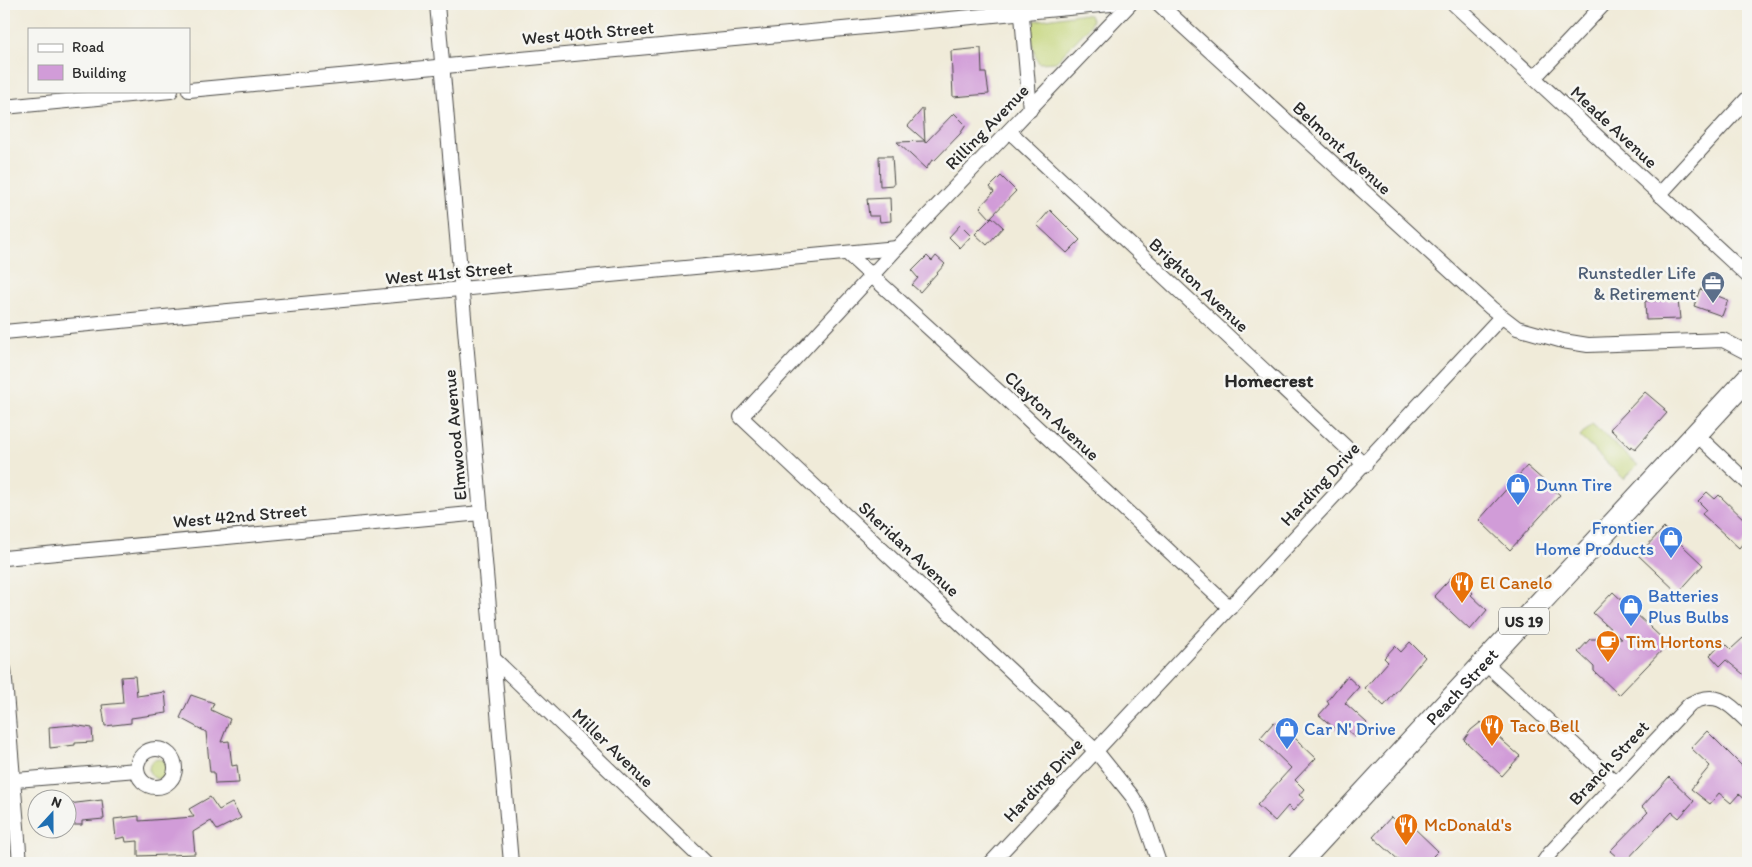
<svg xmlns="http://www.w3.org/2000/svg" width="1752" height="867" viewBox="0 0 1752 867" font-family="Itim,sans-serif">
<rect width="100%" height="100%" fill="#f6f6f2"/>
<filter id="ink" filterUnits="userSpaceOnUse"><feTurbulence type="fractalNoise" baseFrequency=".02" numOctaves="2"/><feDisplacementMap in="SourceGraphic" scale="10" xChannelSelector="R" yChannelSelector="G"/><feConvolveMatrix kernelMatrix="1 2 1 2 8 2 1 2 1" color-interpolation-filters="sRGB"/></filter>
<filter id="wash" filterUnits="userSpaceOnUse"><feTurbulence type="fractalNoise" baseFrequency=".0096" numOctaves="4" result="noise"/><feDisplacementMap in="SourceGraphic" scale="20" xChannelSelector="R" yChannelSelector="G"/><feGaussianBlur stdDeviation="1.12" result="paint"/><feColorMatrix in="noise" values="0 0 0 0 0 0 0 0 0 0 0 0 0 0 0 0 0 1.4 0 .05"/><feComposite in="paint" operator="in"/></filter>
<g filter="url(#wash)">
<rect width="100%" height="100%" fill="#f0ebd9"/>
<g fill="#c3d477" stroke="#778051">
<path d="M1078,14L1090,15L1092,20L1089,27L1056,62L1039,63C1033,56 1029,29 1034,21Z"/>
<polygon points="1592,424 1638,465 1624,479 1580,437"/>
<circle cx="159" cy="769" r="10"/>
</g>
<g id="blocks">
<g fill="#d19cd8">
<polygon points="981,48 982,73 986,73 989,94 953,97 951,51"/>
<polygon points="923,108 925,143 954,113 966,125 960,134 934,161 932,160 926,169 897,142 925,141 908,126"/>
<polygon points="879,156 892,156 894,185 880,186"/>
<polygon points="1001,176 1016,191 990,218 980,207 994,192 990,187"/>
<polygon points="890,198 891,221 880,222 879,216 869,216 867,199"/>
<polygon points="1050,210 1080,240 1067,253 1037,225"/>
<polygon points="992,217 1003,227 987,245 975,234"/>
<polygon points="960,225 971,236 960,248 949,237"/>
<polygon points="927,256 932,261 936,256 945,264 920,292 912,285 918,278 912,271"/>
<polygon points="1700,289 1728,300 1722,316 1694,306"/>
<polygon points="1678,300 1680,319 1646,320 1645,301"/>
<polygon points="1645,392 1665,409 1663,410 1667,413 1635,449 1631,446 1630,448 1610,429"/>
<polygon points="1527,466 1560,495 1510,550 1479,520"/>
<polygon points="1707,492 1715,499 1719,495 1748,523 1748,537 1739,548 1702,514 1706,509 1698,501"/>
<polygon points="1664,528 1703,565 1678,593 1638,555"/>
<polygon points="1456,572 1465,580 1463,582 1473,593 1471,595 1487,610 1470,630 1434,596"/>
<polygon points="1613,592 1668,644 1619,695 1594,671 1594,667 1578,652 1590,639 1622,639 1593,613"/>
<polygon points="1743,638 1748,643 1748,678 1726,660 1720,666 1710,655 1723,641 1731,649"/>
<polygon points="1410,642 1425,657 1384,706 1365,688 1388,662 1384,658 1395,646 1401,652"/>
<polygon points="135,676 137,696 165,692 167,713 131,718 131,723 105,726 102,705 123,703 121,677"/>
<polygon points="1347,676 1359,687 1345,703 1367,723 1355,737 1345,728 1339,732 1319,715 1329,704 1327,701"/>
<polygon points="191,695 214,703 211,710 230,719 221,742 229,741 232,766 237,765 239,783 215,784 214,772 210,772 206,732 180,718"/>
<polygon points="1274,722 1280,727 1281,725 1316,758 1295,780 1304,789 1299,795 1304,799 1293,811 1288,806 1275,821 1257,805 1291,768 1260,738"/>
<polygon points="1481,722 1520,756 1502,776 1464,740 1471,730"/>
<polygon points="73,725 92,728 93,742 75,743 75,745 50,748 49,727"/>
<polygon points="1707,731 1748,772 1748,802 1739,794 1731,803 1719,793 1710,804 1691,789 1710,766 1691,748"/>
<polygon points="1669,777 1694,801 1679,818 1672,812 1624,863 1610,851 1648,812 1642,807"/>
<polygon points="210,797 219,810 232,803 241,818 217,830 211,821 193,832 195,854 138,856 138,841 126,842 125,837 116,839 114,819 139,816 139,821 194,817 189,809"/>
<polygon points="102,800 104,819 82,821 82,825 68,825 68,804"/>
<polygon points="1391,817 1400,826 1404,822 1409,827 1411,825 1438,851 1433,856 1440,863 1402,863 1373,837"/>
</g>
</g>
</g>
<g filter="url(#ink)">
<use href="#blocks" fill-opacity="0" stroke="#494845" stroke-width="1"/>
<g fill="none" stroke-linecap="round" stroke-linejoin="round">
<g stroke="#494845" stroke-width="16">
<g id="street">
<polyline points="437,4 511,863"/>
<polyline points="1021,4 1030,110"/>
<polyline points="1130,4 897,248 741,417 1096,751 1132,796 1142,813 1159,863"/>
<polyline points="1159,4 1491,308 1517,328 1563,341 1588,345 1723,340 1748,353"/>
<polyline points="1454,4 1748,276"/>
<polyline points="1534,78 1604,4"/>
<polyline points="189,90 1111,4"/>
<polyline points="4,107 171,91"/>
<polyline points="1009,131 1365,465"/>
<polyline points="1659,195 1748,98"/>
<polyline points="847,253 999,392 1230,608"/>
<polyline points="4,332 897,248"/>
<polyline points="1696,434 1748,483"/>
<polyline points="4,558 481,513"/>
<polyline points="495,660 706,863"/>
<polyline points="1485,663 1616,783"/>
<polyline points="4,669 20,863"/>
<circle cx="156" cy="768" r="19"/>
<polyline points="4,781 137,770"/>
<polyline points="991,863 1501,317"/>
<path d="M1543,863L1550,853L1690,704C1717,689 1729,704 1748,722"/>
</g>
</g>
<g stroke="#494845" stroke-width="24">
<g id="primary">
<path id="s1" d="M1299,863L1748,378"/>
</g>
</g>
<use href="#street" stroke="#fff" stroke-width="14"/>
<use href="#primary" stroke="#fff" stroke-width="22"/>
</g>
</g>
<defs>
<g id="office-pin" transform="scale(1.25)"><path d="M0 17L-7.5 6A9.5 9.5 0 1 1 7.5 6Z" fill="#5c6f8a" stroke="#f6f6f2"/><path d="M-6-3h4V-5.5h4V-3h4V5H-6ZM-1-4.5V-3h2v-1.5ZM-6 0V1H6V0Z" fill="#fff"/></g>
<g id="shop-pin" transform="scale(1.25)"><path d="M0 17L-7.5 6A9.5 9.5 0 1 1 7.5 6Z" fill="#3f7fe0" stroke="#f6f6f2"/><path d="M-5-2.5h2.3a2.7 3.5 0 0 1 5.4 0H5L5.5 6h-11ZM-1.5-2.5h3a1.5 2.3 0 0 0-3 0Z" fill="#fff"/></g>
<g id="restaurant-pin" transform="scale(1.25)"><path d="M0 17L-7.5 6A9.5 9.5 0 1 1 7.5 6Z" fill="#e8710a" stroke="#f6f6f2"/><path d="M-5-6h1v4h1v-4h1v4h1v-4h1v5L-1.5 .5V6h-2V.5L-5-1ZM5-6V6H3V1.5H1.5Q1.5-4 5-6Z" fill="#fff"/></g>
<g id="cafe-pin" transform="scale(1.25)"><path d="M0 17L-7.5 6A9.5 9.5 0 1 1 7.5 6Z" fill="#e8710a" stroke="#f6f6f2"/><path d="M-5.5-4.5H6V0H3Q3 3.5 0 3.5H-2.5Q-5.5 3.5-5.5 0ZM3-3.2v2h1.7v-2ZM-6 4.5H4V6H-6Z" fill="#fff"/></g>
</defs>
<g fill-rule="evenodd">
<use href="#office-pin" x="1713" y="283"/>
<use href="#shop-pin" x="1518" y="485"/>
<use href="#shop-pin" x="1671" y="538"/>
<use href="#restaurant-pin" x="1462" y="583"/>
<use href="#shop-pin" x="1631" y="606"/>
<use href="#cafe-pin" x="1608" y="642"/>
<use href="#restaurant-pin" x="1492" y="726"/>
<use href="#shop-pin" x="1287" y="729"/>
<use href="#restaurant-pin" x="1406" y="825"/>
</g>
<g text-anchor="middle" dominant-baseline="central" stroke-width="5" stroke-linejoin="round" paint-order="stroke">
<rect fill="#f6f6f2" stroke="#686867" stroke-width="1" x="1499" y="607.5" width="50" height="27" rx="4"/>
<g font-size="16" font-weight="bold" fill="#2b2b2b">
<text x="1524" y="621">US 19</text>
</g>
<g font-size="18" fill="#2b2b2b" stroke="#f6f6f2">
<text transform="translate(588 33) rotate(-5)">West 40th Street</text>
<text transform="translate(987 127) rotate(-46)">Rilling Avenue</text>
<text transform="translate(1614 127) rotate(43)">Meade Avenue</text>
<text transform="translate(1342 148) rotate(43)">Belmont Avenue</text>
<text transform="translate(449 273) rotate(-5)">West 41st Street</text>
<text transform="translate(1199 285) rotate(43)">Brighton Avenue</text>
<text transform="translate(1052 416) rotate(43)">Clayton Avenue</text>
<text transform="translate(455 435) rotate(-95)">Elmwood Avenue</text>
<text transform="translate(1320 484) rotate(-47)">Harding Drive</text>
<text transform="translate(240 516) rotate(-5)">West 42nd Street</text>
<text transform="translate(909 549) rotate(43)">Sheridan Avenue</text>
<text stroke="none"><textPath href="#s1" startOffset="240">Peach Street</textPath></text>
<text transform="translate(613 748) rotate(44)">Miller Avenue</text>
<text transform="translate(1609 763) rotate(-47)">Branch Street</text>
<text transform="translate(1043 780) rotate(-47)">Harding Drive</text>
</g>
<g font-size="18" fill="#4e5e75" stroke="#f6f6f2" text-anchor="end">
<text x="1696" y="273">Runstedler Life<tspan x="1696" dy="21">&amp; Retirement</tspan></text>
</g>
<g font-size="18" fill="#366cbe" stroke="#f6f6f2" text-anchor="start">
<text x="1536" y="485">Dunn Tire</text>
<text x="1654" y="528" text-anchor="end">Frontier<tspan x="1654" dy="21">Home Products</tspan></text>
<text x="1648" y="596">Batteries<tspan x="1648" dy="21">Plus Bulbs</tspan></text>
<text x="1304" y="729">Car N' Drive</text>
</g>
<g font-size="18" fill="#c56008" stroke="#f6f6f2" text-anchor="start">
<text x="1480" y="583">El Canelo</text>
<text x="1626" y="642">Tim Hortons</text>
<text x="1510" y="726">Taco Bell</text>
<text x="1424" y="825">McDonald's</text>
</g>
<g font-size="19" font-weight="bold" fill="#2b2b2b" stroke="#f6f6f2">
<text x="1269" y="380">Homecrest</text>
</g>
</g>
<rect width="1752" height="867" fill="none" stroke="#f6f6f2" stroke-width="20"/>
<rect x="28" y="28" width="162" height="65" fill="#f6f6f2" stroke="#a5a5a2"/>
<rect x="38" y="44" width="25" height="8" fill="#ffffff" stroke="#a5a5a2"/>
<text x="72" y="52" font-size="15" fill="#2b2b2b">Road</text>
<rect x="38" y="65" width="25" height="15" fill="#d19cd8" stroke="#a5a5a2"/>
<text x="72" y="78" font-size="15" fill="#2b2b2b">Building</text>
<g transform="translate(52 814) rotate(21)"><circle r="24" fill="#f6f6f2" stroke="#a5a5a2"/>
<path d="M0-4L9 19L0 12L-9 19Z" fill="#1f6fb2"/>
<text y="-8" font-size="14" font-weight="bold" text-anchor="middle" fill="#2b2b2b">N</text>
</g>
</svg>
